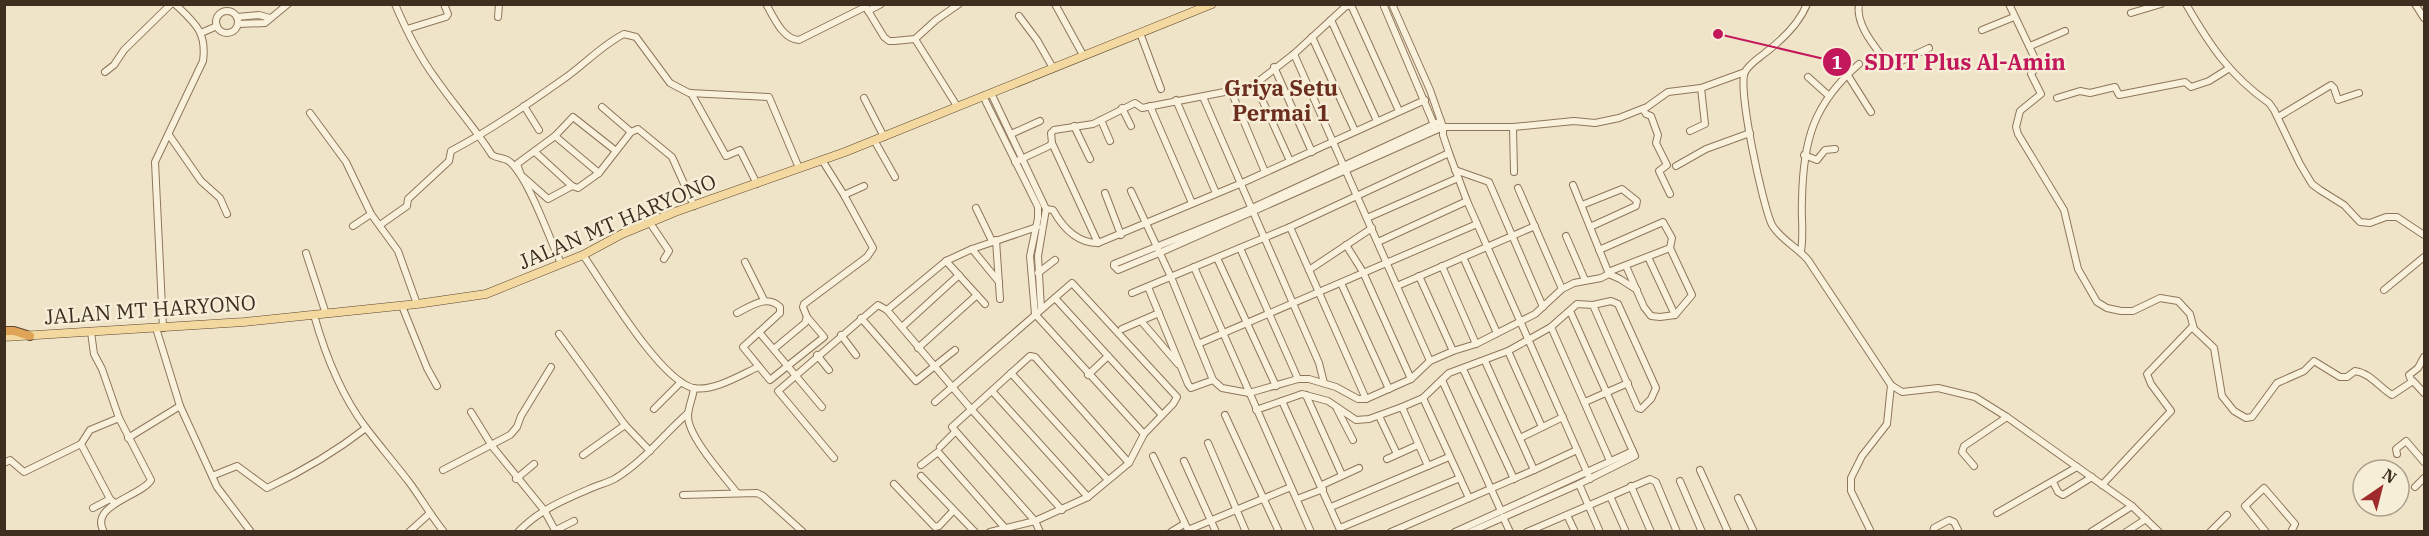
<svg xmlns="http://www.w3.org/2000/svg" width="2429" height="536" viewBox="0 0 2429 536" font-family="'IBM Plex Serif',serif">
<rect width="100%" height="100%" fill="#f0e4c8"/>
<g fill="none" stroke-linecap="round" stroke-linejoin="round">
<g stroke="#8d765c" stroke-width="8">
<g id="minor">
<path d="M395,4C406,30 419,56 436,79C454,105 475,128 492,155C498,159 505,157 510,162C529,179 549,238 561,263"/>
<path d="M766,4C774,17 782,39 799,40L865,7"/>
<polyline points="864,4 884,37 889,41 894,41 915,39 936,20 959,4"/>
<polyline points="1055,4 1083,55"/>
<polyline points="1383,4 1435,127"/>
<polyline points="1392,4 1430,90 1443,127 1443,135 1449,153 1467,201 1590,479"/>
<path d="M1807,4C1799,24 1782,40 1765,53C1759,58 1749,64 1745,72C1737,88 1763,207 1772,225C1781,240 1797,247 1808,260L1891,385L1902,392L1938,388L1975,397L2007,417L2132,506L2159,532"/>
<path d="M1859,4C1855,25 1876,48 1888,64H1895L1929,48"/>
<path d="M2009,4L2038,65L2031,74L2041,94L2020,111L2016,127L2018,134L2064,210L2078,269L2097,302L2107,308L2121,311H2133L2160,298L2178,301L2190,314L2194,329L2214,348L2222,396L2234,411L2246,418L2252,417L2277,383L2304,371L2314,361L2340,377H2347L2355,371C2370,373 2379,387 2392,395L2413,381L2424,393"/>
<path d="M2186,4C2209,44 2230,76 2269,103L2274,110L2300,164L2312,184L2320,190L2344,205L2360,222L2370,223L2386,217H2397L2424,235"/>
<polyline points="2415,4 2424,18"/>
<polyline points="868,11 881,4"/>
<circle cx="227" cy="22" r="11"/>
<polyline points="2131,13 2161,4"/>
<polyline points="1019,16 1037,40 1053,68"/>
<polyline points="237,17 259,15 270,18"/>
<polyline points="498,17 499,4"/>
<polyline points="1331,20 1377,121"/>
<polyline points="238,24 265,23 288,4"/>
<polyline points="407,29 446,17 448,14 444,4"/>
<polyline points="1982,30 2014,17"/>
<polyline points="201,33 217,26"/>
<polyline points="1140,33 1161,89"/>
<polyline points="1312,37 1355,131"/>
<polyline points="915,39 957,106"/>
<polyline points="2030,46 2065,31"/>
<polyline points="1294,54 1430,361"/>
<polyline points="1274,67 1312,152"/>
<polyline points="105,72 114,65 124,50 171,4"/>
<polyline points="1847,74 1871,112"/>
<polyline points="1808,77 1828,95"/>
<polyline points="1255,84 1290,161"/>
<polyline points="1231,91 1265,172"/>
<polyline points="691,93 726,156 740,150 757,184"/>
<polyline points="991,93 1046,209 1038,256 1041,309"/>
<polyline points="983,96 1038,207 1038,218 1030,256 1035,314 1144,434"/>
<polyline points="1203,97 1319,363 1324,383"/>
<polyline points="864,98 884,137"/>
<polyline points="2057,98 2080,91 2090,93 2115,87 2119,95 2185,82 2191,87 2209,81 2228,69"/>
<polyline points="1176,100 1216,193"/>
<polyline points="524,106 539,130"/>
<polyline points="1150,106 1192,203"/>
<polyline points="602,107 631,132"/>
<polyline points="1122,108 1131,126"/>
<polyline points="1643,109 1646,114 1651,116 1658,135 1656,143 1667,165 1659,171 1670,194"/>
<polyline points="310,113 346,162 371,214 398,251 417,304"/>
<polyline points="2278,117 2331,85 2334,88 2338,100 2359,93"/>
<polyline points="1101,120 1110,141"/>
<polyline points="1441,121 1252,208 1114,264 1114,266 1118,270 1159,253 1443,127 1513,127 1574,121 1595,123 1619,118 1647,107 1668,92 1701,88 1745,72"/>
<polyline points="1074,126 1090,159"/>
<polyline points="1513,127 1514,172"/>
<polyline points="1690,131 1705,124 1701,88"/>
<polyline points="1011,134 1040,121"/>
<polyline points="169,135 201,181 220,198 227,214"/>
<polyline points="555,136 599,173"/>
<polyline points="874,140 895,177"/>
<polyline points="1052,143 1098,243"/>
<polyline points="535,152 572,186 578,188 599,173 631,132 638,129 672,157 694,206"/>
<polyline points="1804,155 1817,160 1825,150 1835,149"/>
<polyline points="1015,162 1049,146 1052,143 1051,133 1054,130 1093,124 1135,103 1142,108 1240,89 1255,84 1294,54 1345,7 1351,5 1399,111"/>
<polyline points="1676,166 1706,149 1750,133"/>
<polyline points="1455,170 1489,182 1543,307"/>
<polyline points="1573,185 1609,274"/>
<polyline points="572,186 548,199 521,175 517,164 555,136 573,117 616,151"/>
<polyline points="1518,188 1562,289"/>
<polyline points="1131,191 1171,277 1213,380 1222,388 1249,393 1298,379 1309,379 1336,387 1358,399 1366,399 1411,379 1430,361 1453,351 1476,344 1535,314 1562,289 1574,283 1601,278 1609,274 1620,279 1637,290"/>
<polyline points="1105,193 1121,235"/>
<polyline points="844,195 864,186"/>
<polyline points="1582,205 1622,189 1637,201 1636,206 1590,227"/>
<polyline points="976,208 992,241"/>
<path d="M1046,209L1053,210C1063,228 1077,243 1098,243L1242,183L1425,100"/>
<polyline points="1367,218 1458,178"/>
<polyline points="650,223 669,251 664,259"/>
<path d="M380,225L407,206L408,199L449,161L451,151C491,130 528,104 565,78C585,64 602,45 624,34L636,37L670,83L689,93L769,97L799,168"/>
<polyline points="353,226 371,214"/>
<polyline points="1290,227 1366,399"/>
<polyline points="1566,236 1585,280"/>
<polyline points="996,240 1000,299"/>
<polyline points="1378,242 1467,201"/>
<polyline points="1346,245 1363,272 1411,379"/>
<polyline points="1240,248 1298,379"/>
<polyline points="972,249 999,282"/>
<polyline points="1599,250 1663,222 1672,238 1670,248"/>
<path d="M1801,251C1804,234 1801,218 1802,200C1803,141 1813,104 1859,64"/>
<polyline points="306,253 326,314"/>
<path d="M583,255C604,285 659,379 693,388C713,392 741,375 758,367"/>
<polyline points="1463,257 1497,333"/>
<polyline points="1648,257 1675,315"/>
<polyline points="1217,258 1276,386"/>
<polyline points="946,261 985,304"/>
<polyline points="745,262 764,300"/>
<polyline points="1442,266 1476,344"/>
<polyline points="1626,266 1644,307 1651,316 1660,317 1675,315 1692,295 1670,248"/>
<polyline points="1194,267 1311,532"/>
<polyline points="1309,270 1372,228"/>
<polyline points="1608,272 1670,248"/>
<polyline points="1038,273 1055,260"/>
<polyline points="1419,276 1453,351"/>
<polyline points="1341,283 1389,389"/>
<polyline points="1397,286 1535,226"/>
<polyline points="1148,287 1188,384 1191,388 1213,380"/>
<polyline points="2384,290 2424,257"/>
<polyline points="1132,293 1290,227 1449,153"/>
<polyline points="1055,298 1162,415"/>
<polyline points="402,306 427,368 437,386"/>
<polyline points="887,310 946,261 972,249 1037,227"/>
<path d="M737,313C751,306 767,294 780,307V313L743,347L770,380L824,337L807,317"/>
<path d="M314,315C325,354 341,395 366,428C380,446 395,464 409,482C421,498 431,516 444,532"/>
<polyline points="861,318 916,381 955,350"/>
<polyline points="1141,321 1178,364"/>
<polyline points="902,327 959,275"/>
<polyline points="1551,327 1610,461"/>
<polyline points="156,328 180,406 217,487 251,532"/>
<path d="M163,328L155,162L203,61C207,32 195,23 175,4"/>
<polyline points="1122,329 1159,313"/>
<path d="M91,332L94,354L102,369L119,418L151,480C142,496 88,505 104,532"/>
<polyline points="759,332 822,407"/>
<polyline points="559,334 625,425 650,451"/>
<polyline points="841,335 856,355"/>
<polyline points="1198,344 1477,224"/>
<polyline points="775,348 805,323 807,317 803,307 804,304 867,257 873,248 844,195 822,160"/>
<polyline points="918,348 977,295"/>
<polyline points="1508,351 1542,427"/>
<polyline points="817,355 829,370"/>
<polyline points="1463,369 1514,479"/>
<polyline points="1011,373 1108,480"/>
<polyline points="1088,375 1108,356"/>
<polyline points="1442,380 1501,511"/>
<polyline points="2412,382 2409,375 2418,368 2424,357"/>
<path d="M694,388C693,398 688,407 688,416C688,437 724,476 737,493"/>
<polyline points="992,391 1088,497"/>
<polyline points="1306,395 1342,475"/>
<polyline points="1423,398 1469,498"/>
<polyline points="1282,401 1341,532"/>
<polyline points="935,402 1072,283 1177,397 1173,404 1144,434 1129,463 1088,497 1035,521 990,532"/>
<polyline points="1585,402 1628,383"/>
<polyline points="1402,407 1423,398 1449,373 1508,351 1551,327 1577,304 1593,305 1611,301 1618,304 1656,388 1651,399 1641,409 1638,408 1593,305"/>
<polyline points="654,409 681,382"/>
<polyline points="1337,409 1353,440"/>
<polyline points="1256,410 1302,394 1328,401 1356,420 1369,419 1402,407 1428,466"/>
<polyline points="471,412 492,446 544,510 556,532"/>
<polyline points="1225,415 1279,532"/>
<polyline points="1379,416 1397,454"/>
<polyline points="128,438 180,406"/>
<polyline points="1520,438 1563,417"/>
<polyline points="1208,443 1246,532"/>
<polyline points="940,447 955,432"/>
<polyline points="2397,454 2396,449 2406,441 2424,462"/>
<polyline points="583,455 625,425"/>
<polyline points="1153,456 1189,532"/>
<polyline points="834,458 778,391 878,305 887,310 971,409 1062,510"/>
<polyline points="1387,459 1418,445"/>
<polyline points="1184,461 1216,532"/>
<polyline points="4,463 10,460 24,472 81,444"/>
<polyline points="921,465 938,452 1005,528"/>
<polyline points="1974,466 1962,452 1964,446 2007,417"/>
<polyline points="443,470 510,435 517,427 521,416 551,367"/>
<polyline points="1534,470 1577,450"/>
<polyline points="1700,470 1728,532"/>
<path d="M212,476L237,466L267,488C303,471 335,452 366,428"/>
<polyline points="921,476 975,532"/>
<polyline points="516,479 534,464"/>
<polyline points="1680,481 1702,532"/>
<polyline points="2053,482 2058,492 2063,495 2092,477"/>
<polyline points="894,484 935,527 939,526 953,511"/>
<polyline points="1579,484 1600,532"/>
<polyline points="1322,485 1359,468"/>
<polyline points="2102,485 2171,411 2151,384 2147,374 2193,326"/>
<polyline points="1631,486 1651,532"/>
<polyline points="2415,487 2424,478"/>
<polyline points="683,495 757,493 763,496 803,532"/>
<polyline points="1610,496 1626,532"/>
<polyline points="1738,498 1754,532"/>
<polyline points="1297,499 1323,489"/>
<polyline points="115,503 110,499 81,444 90,430 119,418"/>
<polyline points="1331,507 1449,457"/>
<polyline points="93,508 110,499"/>
<polyline points="1997,513 2077,467"/>
<polyline points="1567,515 1575,532"/>
<polyline points="1503,517 1510,532"/>
<polyline points="1340,528 1460,478"/>
<polyline points="556,530 574,521"/>
<polyline points="1188,530 1291,487"/>
<polyline points="409,532 429,514"/>
<path d="M518,532C540,509 566,499 594,487C601,484 610,482 616,478C644,461 664,434 688,413"/>
<polyline points="1040,532 1035,521 952,427 1030,356 1035,357 1129,463"/>
<polyline points="1171,532 1184,524"/>
<polyline points="1391,532 1534,470 1485,361"/>
<polyline points="1455,532 1633,451"/>
<polyline points="1470,532 1579,484 1635,456 1570,311"/>
<polyline points="1527,532 1650,479 1656,482 1677,532"/>
<polyline points="1871,532 1851,491 1851,478 1862,456 1887,424 1891,385"/>
<polyline points="1933,532 1934,528 1949,520 1954,522 1959,532"/>
<polyline points="2091,532 2132,506"/>
<polyline points="2126,532 2146,519"/>
<polyline points="2210,532 2227,515"/>
<polyline points="2266,532 2245,506 2264,488 2295,524 2291,532"/>
</g>
</g>
<g stroke="#5b4430" stroke-width="9">
<polyline id="major" points="4,337 244,322 417,304 486,294 583,255 622,234 675,212 845,152 1212,4"/>
</g>
<g stroke="#5b4430" stroke-width="10">
<polyline id="highway" points="4,331 14,331 30,336"/>
</g>
<use href="#minor" stroke="#faf1dc" stroke-width="6"/>
<use href="#major" stroke="#f3d9a0" stroke-width="8"/>
<use href="#highway" stroke="#e0a458" stroke-width="8"/>
</g>
<g text-anchor="middle" dominant-baseline="central" stroke-width="5" stroke-linejoin="round" paint-order="stroke">
<g font-size="21" fill="#3d2e20" stroke="#f7eed8">
<text transform="translate(617 221) rotate(-23)">JALAN MT HARYONO</text>
<text transform="translate(150 309) rotate(-4)">JALAN MT HARYONO</text>
</g>
<g font-size="22" font-weight="bold" fill="#6b2e1e" stroke="#f7eed8">
<text x="1281" y="87">Griya Setu<tspan x="1281" dy="25">Permai 1</tspan></text>
</g>
</g>
<path fill="none" stroke="#c2185b" stroke-width="2" d="M1718 34L1837 62"/>
<g fill="#c2185b" stroke="#f7eed8" stroke-width="2">
<circle cx="1718" cy="34" r="6"/>
<circle cx="1837" cy="62" r="15"/>
</g>
<g font-size="18" text-anchor="middle" font-weight="bold" fill="#fff">
<text x="1837" y="69">1</text>
</g>
<g font-size="22" text-anchor="middle" font-weight="bold" fill="#c2185b" stroke="#f7eed8" stroke-width="5" stroke-linejoin="round" paint-order="stroke">
<text x="1965" y="70">SDIT Plus Al-Amin</text>
</g>
<rect width="2429" height="536" fill="none" stroke="#3d2e20" stroke-width="12"/>
<g transform="translate(2381 488) rotate(35)"><circle r="28" fill="#f7eed8" stroke="#ada18e" stroke-width="1.5"/>
<path d="M0-4.5L10 22L0 15L-10 22Z" fill="#9e2a2b"/>
<text y="-9" font-size="16" font-weight="bold" text-anchor="middle" fill="#3d2e20">N</text>
</g>
</svg>
